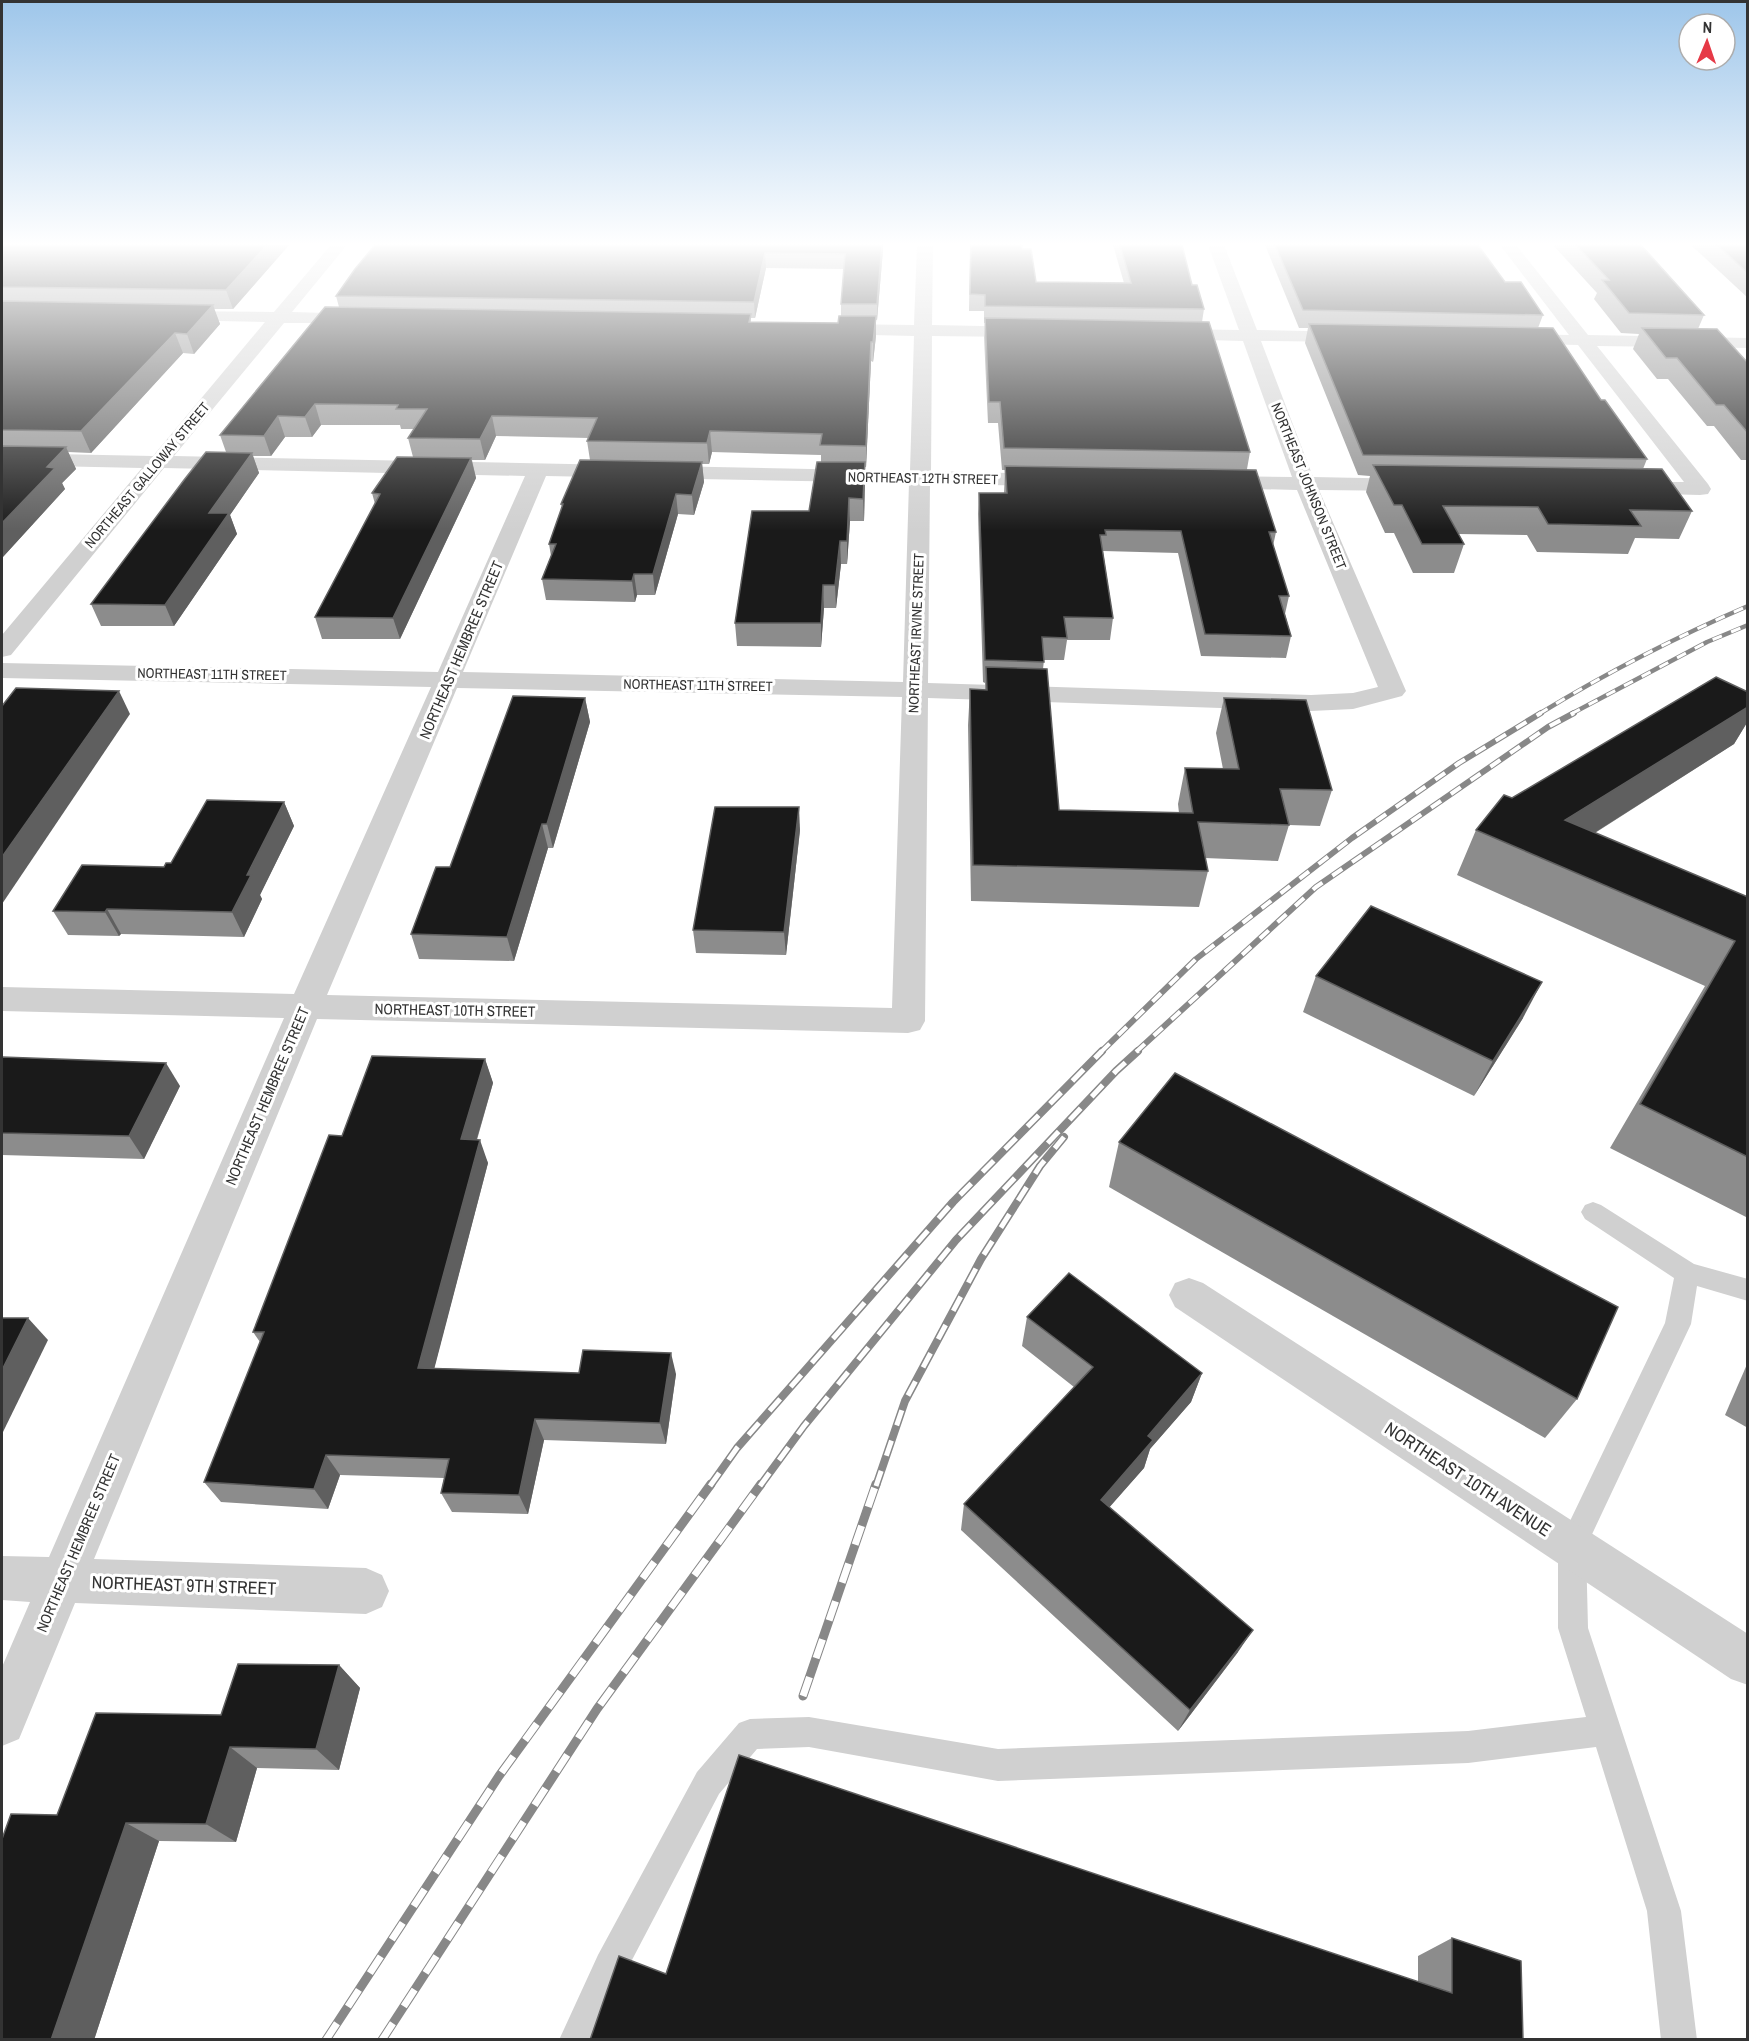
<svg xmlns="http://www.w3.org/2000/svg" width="1749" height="2041" viewBox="0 0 1749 2041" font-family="'Archivo Narrow',sans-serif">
<rect width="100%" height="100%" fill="#fff"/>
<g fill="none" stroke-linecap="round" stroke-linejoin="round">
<polygon fill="#d0d0d0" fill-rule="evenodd" points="1593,1202 1601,1205 1694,1264 1748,1279 1748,1301 1697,1286 1691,1324 1586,1547 1588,1628 1681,1911 1697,2040 1661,2040 1647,1911 1596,1747 1468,1763 998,1781 809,1747 757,1749 719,1794 622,1979 594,2040 559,2040 598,1955 697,1772 739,1723 750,1719 809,1717 998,1749 1468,1731 1586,1717 1558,1628 1558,1546 1665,1323 1674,1278 1585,1219 1581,1212 1585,1205"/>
<g fill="#d0d0d0" fill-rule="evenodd">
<path d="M331,245H347L292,312L360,314L366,315L369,319L366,323H284L174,456L910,471L914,336L831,334L825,333L822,329L825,325L831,324L914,325L917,245H933L932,325L1029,327L1035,328L1038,332L1035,336L1029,337L932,336L931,471L1050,474L1057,476L1061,480L1057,484L1050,486L930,484L928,683L1311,695L1353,693L1378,687L1297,490L1216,488L1209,486L1205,482L1209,478L1216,476L1292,477L1243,341L1170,339L1164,338L1161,334L1164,330L1170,329L1239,330L1208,245H1224L1257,330L1352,332L1358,333L1361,337L1358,341L1352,342L1261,341L1313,477L1413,479L1421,480L1424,485L1421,490L1413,491L1319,490L1406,691L1402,696L1353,709L1311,711L928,698L925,1021L920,1030L908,1033L317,1019L94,1559L366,1568L382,1575L389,1591L382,1607L366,1614L75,1603L19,1739L2,1746V1667L30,1602L2,1600V1556L49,1557L284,1018L2,1011V987L294,994L431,687L2,678V663L438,672L525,476L164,468L11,655L2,657V635L142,468L2,465V453L153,456L265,322L171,320L165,319L162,315L165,311L274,312ZM546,476L909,483L903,682L463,672ZM457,688L902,697L892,1008L327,995Z"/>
<polygon points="1500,245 1516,245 1588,335 1748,338 1748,348 1597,346 1708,484 1711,489 1708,494 1700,495 1625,493 1622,488 1625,483 1633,482 1684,482 1578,345 1509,343 1506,339 1509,335 1515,334 1569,335"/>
<polygon points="1189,1278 1203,1283 1748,1634 1748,1685 1731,1679 1175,1307 1169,1295 1175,1283"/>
</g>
<g stroke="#888" stroke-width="4.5">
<g id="rail-far3">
<path d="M1539,714C1606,673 1676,637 1748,606"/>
<polyline points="1571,714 1707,642 1748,625"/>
</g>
</g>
<g stroke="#888" stroke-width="6">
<g id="rail-far2">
<polyline points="1101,1052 1196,959 1352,838 1459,763 1541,713"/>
<polyline points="1136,1052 1316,887 1548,727 1574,713"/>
</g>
</g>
<g stroke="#888" stroke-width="8">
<g id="rail-far1">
<polyline points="710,1486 737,1448 953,1202 1102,1051"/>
<polyline points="760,1486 804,1426 956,1240 1116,1071 1138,1051"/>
<polyline points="876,1486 905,1401 981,1259 1040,1166 1064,1137"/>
</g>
</g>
<g stroke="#888" stroke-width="9">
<g id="rail">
<polyline points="803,1696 876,1484"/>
<polyline points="326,2040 499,1776 711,1484"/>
<polyline points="382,2040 597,1709 761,1484"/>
</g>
</g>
<use href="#rail-far3" stroke="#fff" stroke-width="3" stroke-dasharray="10" stroke-linecap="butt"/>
<use href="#rail-far2" stroke="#fff" stroke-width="4" stroke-dasharray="12" stroke-linecap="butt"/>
<use href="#rail-far1" stroke="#fff" stroke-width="5" stroke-dasharray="16" stroke-linecap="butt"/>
<use href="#rail" stroke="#fff" stroke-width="7" stroke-dasharray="20" stroke-linecap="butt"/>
</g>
<g fill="#8c8c8c" fill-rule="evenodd">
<polygon points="2,245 289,245 233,309 214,309 220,324 194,354 183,353 91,453 68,452 76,469 62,483 65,489 2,558"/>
<path d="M375,245L883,250L877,320H876V336L873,362L871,361L866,467H865L864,521H850L847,564H841L836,608H824L821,647L737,646L735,623L809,511L821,462V455L712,452L709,464H702L704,482L694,515L678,514L655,595H637L635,602L546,600L542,579L551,556L549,544L562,507L561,504L590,460L587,441L589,438L496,436L485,460H472L476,478L400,639H322L315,617L375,504L372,493L413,457L408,438L414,429H401L400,425H321L312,437H285L271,456H253L259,473L230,515L237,534L174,626H101L91,604L226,452L220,435L339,307L336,296ZM766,268L844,269L841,304V316L838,323L751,322V318H755Z"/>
<polygon points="970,245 1022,245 1022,249 1036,282 1124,283 1113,245 1182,245 1192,285 1204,309 1202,322 1250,452 1247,469 1276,532 1273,546 1289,596 1285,614 1291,636 1286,658 1201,656 1178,553 1103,551 1113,618 1110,640 1067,640 1064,660 1044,660 1043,669 1059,810 1179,813 1178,804 1185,768 1223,769 1216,733 1224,698 1332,790 1320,826 1289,825 1278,861 1205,858 1208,871 1199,907 971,901 968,725 970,689 985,690 985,683 983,682 978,514 979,493 1004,493 1005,470 1002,470 998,423 988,423 984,337 985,323 984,323 984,311 969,311"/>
<polygon points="1265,245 1478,245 1505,282 1543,315 1538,328 1601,400 1647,459 1643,469 1692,511 1679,539 1635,538 1628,554 1537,552 1527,535 1458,534 1464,544 1454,573 1413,573 1394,533 1385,533 1366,492 1370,476 1358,475 1305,343 1308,328 1299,328"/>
<polygon points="1553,245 1641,245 1704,315 1698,329 1748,363 1748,460 1741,460 1714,426 1707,426 1668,379 1657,379 1633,349 1639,334 1621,333 1594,299 1597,293"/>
<polygon points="1691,245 1748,245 1748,298"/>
<polygon points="1748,692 1748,721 1734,744 1595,833 1748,897 1748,1218 1610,1148 1705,986 1457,875 1476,830 1512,798"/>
<polygon points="585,698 590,722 553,848 548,848 514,961 419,959 411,934 450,867"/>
<polygon points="284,802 294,826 260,895 262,899 244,937 121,934 119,936 68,935 53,911 164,867"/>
<polygon points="800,830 786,955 696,953 693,930"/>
<polygon points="1316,976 1523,1018 1474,1096 1303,1012"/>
<polygon points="2,1057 180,1086 144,1159 2,1155"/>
<polygon points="485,1059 493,1083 477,1140 488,1163 434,1368 579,1373 676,1374 666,1444 544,1440 528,1514 452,1512 441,1493 444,1478 340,1475 328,1509 221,1502 204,1482 260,1342 253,1332 342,1136"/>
<polygon points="1119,1142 1577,1399 1545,1438 1109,1187"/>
<polygon points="1027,1317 1202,1373 1191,1402 1150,1449 1144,1468 1109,1507 1238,1652 1178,1731 961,1530 964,1504 1074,1387 1022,1346"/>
<polygon points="1748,1362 1748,1428 1725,1415"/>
<polygon points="339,1665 360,1688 339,1770 257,1768 236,1842 159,1841 94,2040 2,2040 57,1815 221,1715"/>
<polygon points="1452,1938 1523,2040 666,1974 1418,1982 1418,1956"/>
</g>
<g fill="#5f5f5f">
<polygon points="267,245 289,245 233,309 226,290"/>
<polygon points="882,245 883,245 883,250 877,320 877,304"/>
<polygon points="765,253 766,268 755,318 754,302"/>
<polygon points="213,305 220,324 194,354 187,334"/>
<polygon points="876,316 876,336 873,362 873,342"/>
<polygon points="175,333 183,353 91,453 81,431"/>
<polygon points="871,342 871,361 866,467 866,446"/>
<polygon points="315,404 321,425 312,437 305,417"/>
<polygon points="278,416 285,437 271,456 264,436"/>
<polygon points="492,416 496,436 485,460 480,439"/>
<polygon points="710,431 712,452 709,464 707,443"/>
<polygon points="66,447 76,469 62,483 65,489 2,558 2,523 47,467"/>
<polygon points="252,453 259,473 230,515 237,534 174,626 165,605 209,513"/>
<polygon points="471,458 476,478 400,639 393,618"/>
<polygon points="702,462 704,482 694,515 692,495"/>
<polygon points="865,462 865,485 864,521 863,499"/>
<polygon points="676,494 678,514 655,595 653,574"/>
<polygon points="849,498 850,521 847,564 847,541"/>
<polygon points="840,541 841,564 836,608 835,585"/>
<polygon points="634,574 637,595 635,602 632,581"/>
<polygon points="823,585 824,608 821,647 821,623"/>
<polygon points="119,691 130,714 2,904 2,857"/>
<polygon points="585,698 590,722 553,848 547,824"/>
<polygon points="1748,707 1748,721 1734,744 1550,861 1565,820"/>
<polygon points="284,802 294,826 260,895 262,899 244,937 232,912 247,875"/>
<polygon points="799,807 800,830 786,955 784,932"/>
<polygon points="542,824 548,848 514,961 507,937"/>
<polygon points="107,909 121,934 119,936 105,912"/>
<polygon points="1542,982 1523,1018 1474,1096 1493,1061"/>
<polygon points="485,1059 493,1083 470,1162 461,1139"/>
<polygon points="166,1063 180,1086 144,1159 129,1136"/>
<polygon points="480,1140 488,1163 429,1389 418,1368"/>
<polygon points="28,1318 48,1340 2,1434 2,1370"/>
<polygon points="671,1353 676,1374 666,1444 660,1423"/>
<polygon points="1202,1373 1191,1402 1150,1449 1144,1468 1093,1526 1101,1500 1148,1436"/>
<polygon points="535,1419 544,1440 528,1514 519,1495"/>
<polygon points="326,1455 340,1475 328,1509 314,1489"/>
<polygon points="1253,1630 1238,1652 1178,1731 1190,1710"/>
<polygon points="339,1665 360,1688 339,1770 316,1749"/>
<polygon points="230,1747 257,1768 236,1842 206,1824"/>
<polygon points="126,1823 159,1841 94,2040 51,2040"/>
</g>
<g fill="#1a1a1a" stroke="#5f5f5f" stroke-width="1.5">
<polygon points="2,245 267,245 226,290 2,287"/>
<polygon points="375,245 882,245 877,304 841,304 845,254 765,253 754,302 336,296 355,269"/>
<polygon points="971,245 1022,245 1022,249 1031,249 1036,282 1131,283 1120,245 1182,245 1192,285 1197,285 1204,309 985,306 985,295 970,294"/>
<polygon points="1275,245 1478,245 1505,282 1521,282 1543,315 1303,310"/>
<polygon points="1576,245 1641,245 1704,315 1629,313 1602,280 1609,280"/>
<polygon points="1717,245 1748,245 1748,273"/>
<polygon points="2,301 213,305 187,334 175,333 81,431 2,430"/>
<polygon points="325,307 751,314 749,322 838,323 839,316 876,316 873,342 871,342 866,446 820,445 822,434 710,431 707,443 587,441 597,418 492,416 480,439 408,438 427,409 396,409 398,405 315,404 305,417 278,416 264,436 220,435"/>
<polygon points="985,318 1209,322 1250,452 1004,448 1000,402 989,402"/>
<polygon points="1309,324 1553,328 1601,400 1605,400 1647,459 1363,455"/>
<polygon points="1642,328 1717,329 1748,363 1748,433 1724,405 1716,405 1677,358 1666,358"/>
<polygon points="2,446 66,447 47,467 55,468 2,523"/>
<polygon points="206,452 252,453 209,513 229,513 165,605 91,604 184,480"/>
<polygon points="397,457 471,458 393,618 315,617 380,494 372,493"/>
<polygon points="580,460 702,462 692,495 676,494 653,574 634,574 632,581 542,579 556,544 549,544 563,504 561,504"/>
<polygon points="817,462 865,462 863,499 849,498 847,541 840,541 835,585 823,585 821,623 735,623 752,511 809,511"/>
<polygon points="1373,465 1662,469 1692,511 1630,510 1641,526 1548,524 1538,507 1443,506 1464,544 1422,544 1402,505 1394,505"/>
<polygon points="1005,466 1256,470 1276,532 1269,532 1289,596 1279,596 1291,636 1205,634 1181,531 1105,530 1106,535 1100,535 1113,618 1064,617 1067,638 1042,637 1044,662 985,660 979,493 1007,493"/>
<polygon points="986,667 1047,669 1059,810 1193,813 1185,768 1239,769 1224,698 1306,700 1332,790 1280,789 1289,825 1198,822 1208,871 973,865 970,689 987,690"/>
<polygon points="1716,677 1748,692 1748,707 1565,820 1748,897 1748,1157 1640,1104 1735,941 1476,830 1504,795 1512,798"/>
<polygon points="16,688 119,691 2,857 2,706"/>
<polygon points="513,696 585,698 547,824 542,824 507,937 411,934 436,867 450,867"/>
<polygon points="207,800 284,802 247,875 251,875 232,912 107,909 105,912 53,911 82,865 164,867 166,863 171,863"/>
<polygon points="715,807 799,807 784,932 693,930"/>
<polygon points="1371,906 1542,982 1493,1061 1316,976"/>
<polygon points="372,1056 485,1059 461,1139 480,1140 418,1368 579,1373 583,1350 671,1353 660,1423 535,1419 519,1495 441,1493 449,1459 326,1455 314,1489 204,1482 264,1332 253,1332 329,1135 342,1136"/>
<polygon points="2,1057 166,1063 129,1136 2,1133"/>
<polygon points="1175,1073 1618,1307 1577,1399 1119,1142"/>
<polygon points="1069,1273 1202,1373 1148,1436 1153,1440 1101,1500 1253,1630 1190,1710 964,1504 1093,1367 1027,1317"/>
<polygon points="2,1318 28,1318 2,1370"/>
<polygon points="238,1664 339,1665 316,1749 230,1747 206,1824 126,1823 51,2040 2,2040 2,1839 11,1814 57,1815 96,1713 221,1715"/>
<polygon points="739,1755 1452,1993 1452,1938 1521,1961 1523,2040 590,2040 619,1956 666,1974"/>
</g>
<linearGradient id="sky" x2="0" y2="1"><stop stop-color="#9ec6ea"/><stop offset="0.46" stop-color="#fff"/><stop offset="1" stop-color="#fff" stop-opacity="0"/></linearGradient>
<rect width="1749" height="531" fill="url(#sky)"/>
<g text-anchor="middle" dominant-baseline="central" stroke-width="6" stroke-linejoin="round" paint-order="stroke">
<g font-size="14" fill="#333" stroke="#fff">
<text transform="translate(147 475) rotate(-50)">NORTHEAST GALLOWAY STREET</text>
<text transform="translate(923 478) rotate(1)">NORTHEAST 12TH STREET</text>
<text transform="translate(1309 486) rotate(68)">NORTHEAST JOHNSON STREET</text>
<text transform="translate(916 633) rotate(-88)">NORTHEAST IRVINE STREET</text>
<text transform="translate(212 674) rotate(1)">NORTHEAST 11TH STREET</text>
<text transform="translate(698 685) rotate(1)">NORTHEAST 11TH STREET</text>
</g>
<g font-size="15" fill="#333" stroke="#fff">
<text transform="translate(461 650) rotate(-67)">NORTHEAST HEMBREE STREET</text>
<text transform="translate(455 1010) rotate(1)">NORTHEAST 10TH STREET</text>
<text transform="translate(267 1096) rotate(-67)">NORTHEAST HEMBREE STREET</text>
<text transform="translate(78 1543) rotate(-67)">NORTHEAST HEMBREE STREET</text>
</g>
<g font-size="18" fill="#333" stroke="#fff">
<text transform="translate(1468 1479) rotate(33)">NORTHEAST 10TH AVENUE</text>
<text transform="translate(184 1585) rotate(2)">NORTHEAST 9TH STREET</text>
</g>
</g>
<rect width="1749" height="2041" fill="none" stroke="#333333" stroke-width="6"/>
<g transform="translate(1707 42) rotate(2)"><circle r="28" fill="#ffffff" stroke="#adadad" stroke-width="1.5"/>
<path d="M0-4.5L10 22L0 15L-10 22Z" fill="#e63946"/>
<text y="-9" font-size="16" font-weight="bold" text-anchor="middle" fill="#333333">N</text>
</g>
</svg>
